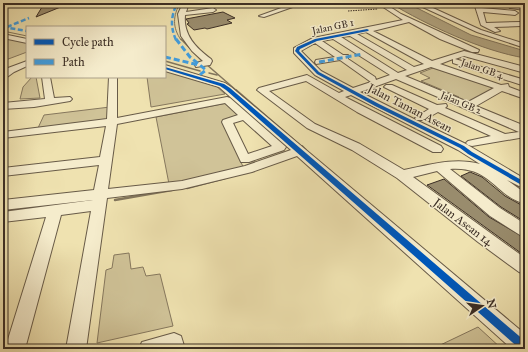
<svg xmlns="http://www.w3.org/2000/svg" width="528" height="352" viewBox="0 0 528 352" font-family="'IM FELL Great Primer',serif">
<rect width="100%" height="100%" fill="#efe2b0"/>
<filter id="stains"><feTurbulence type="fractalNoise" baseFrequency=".005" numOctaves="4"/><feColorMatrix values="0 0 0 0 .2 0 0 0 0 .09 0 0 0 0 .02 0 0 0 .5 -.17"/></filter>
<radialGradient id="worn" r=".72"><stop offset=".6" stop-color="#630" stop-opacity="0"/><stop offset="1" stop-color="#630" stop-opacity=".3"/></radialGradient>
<g fill="#d0c398" stroke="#86785e">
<polygon points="3,37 27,42 27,52 3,61"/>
<polygon points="433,68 437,68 496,88 469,103 458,98 459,97 421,81 430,78 420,73"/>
<polygon points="165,70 215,85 225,94 151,107 147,77 165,77"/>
<polygon points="32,77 36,77 40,98 20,99 23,87"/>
<polygon points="227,103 240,116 223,121 244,169 169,184 156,117"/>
<polygon points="110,107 108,120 38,128 44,115"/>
<polygon points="129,253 131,269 143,267 146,276 160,274 173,326 97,343 106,270 112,268 114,255"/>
<polygon points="478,327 502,349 432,349"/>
</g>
<path fill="#b2a581" stroke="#82755c" d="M390,3H407L471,35L525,51V58C482,51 427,25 390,3Z"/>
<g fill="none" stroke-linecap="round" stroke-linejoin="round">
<g stroke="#82755c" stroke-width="1">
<path d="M180,3C173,16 172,27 181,40"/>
<polyline points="3,31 27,36"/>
</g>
<g stroke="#82755c" stroke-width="1.5">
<polyline points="181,39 203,62"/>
<polyline points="165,61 200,71"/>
<polyline points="206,64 237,91"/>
<polyline points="209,73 217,75"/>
</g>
<g stroke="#82755c" stroke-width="2">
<polyline points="236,90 295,141"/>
<polyline points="302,146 306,150"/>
</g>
<g stroke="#82755c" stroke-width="2.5">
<polyline points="187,188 225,178"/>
<polyline points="115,200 172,190"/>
<polyline points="3,210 54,205"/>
</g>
</g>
<g fill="#998c6d" stroke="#3b2e25">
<polygon points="63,6 36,17 42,7"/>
<polygon points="223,12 235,18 227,20 232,23 207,29 205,28 194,30 187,24 189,23 186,19"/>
<polygon points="470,172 482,177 505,196 525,207 525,222 501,207 461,176"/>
<polygon points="444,179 489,217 525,238 525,256 427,185"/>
</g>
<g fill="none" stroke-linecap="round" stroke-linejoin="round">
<g stroke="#685b48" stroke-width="2">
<g id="minor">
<path d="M46,3H67C62,6 46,8 41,5Z"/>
<path d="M183,3H189L186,12L213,8L216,10L213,12L185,15C183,35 196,48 211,59L212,61L210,65L196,67L195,65L196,63L203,61L192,51L181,36L178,14Z"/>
<polygon points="295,3 304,3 264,17 259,16"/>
<path d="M377,3H384L401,14L479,50L478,52H472L440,39L409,22L373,31L432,61L464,51L525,67V73L464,56L455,59L525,80V86L453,63V59L440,64L501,85L508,84L509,87L525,93V99L502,91L476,106L525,126V137L472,146L468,145L466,143L468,141L491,136L438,112L424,120H416L466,144L525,179V189L507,180L525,193V204C494,195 491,166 450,169L500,208L525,224V237L520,235L490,216L437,171L413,177L525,258V274L519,272L478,242L397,178L352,150L307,128L257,90L259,88L307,75L339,93L344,91L315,75L294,53V48L313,38L403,20ZM366,32L424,64L414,67L357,34ZM350,36L407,70L398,73L341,37ZM333,39L390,75L376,80L375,77L348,59V55H343L322,41ZM315,43L335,57L316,60L315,62L316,64L340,60L371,82L353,88L321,71L301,51ZM431,67L494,88L468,102L405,76ZM396,79L519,132L505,134L445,108L447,106L446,104L437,105L392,85H386L384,87L429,109L415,118L416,120L360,92ZM306,81L357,112L433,152H441L443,149L441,146L345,97L351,95L458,150L480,164C455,157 429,165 404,170L360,144L315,124L269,91Z"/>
<polygon points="414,3 422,3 481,30 525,44 525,48 477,32"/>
<polygon points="474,3 480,3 482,8 515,11 518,13 515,15 483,12 486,23 521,22 524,24 521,26 494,27 500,31 495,32 481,25"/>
<polygon points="512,5 525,6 525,10 510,8 509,7"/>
<polygon points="3,34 27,39 27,43 3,38"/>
<polygon points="27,61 27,66 14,72 3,80 3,72 8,68"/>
<path d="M165,65L225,83L231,87L525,334V349H512L297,156L252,172L182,189L107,198L86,349H66L91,211L61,215L25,349H5L46,217L3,222V212L93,200L3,210V200L94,190L99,165L3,176V168L100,157L106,126L3,138V132L107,119L109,77H117V118L227,97L230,98L286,147L284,150L249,162H241L222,122L223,120L238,115L225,103L117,124L108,189L182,181L245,166L291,150L219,87L165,71ZM243,120L272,146L248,154L233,123Z"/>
<polygon points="42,77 50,77 54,98 70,97 72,99 70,101 34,107 3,109 3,103 45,99"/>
<polygon points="174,333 181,336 185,349 139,349 142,342"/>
</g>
</g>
<polyline stroke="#3b2e25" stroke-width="1" stroke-dasharray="1.5 1" stroke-linecap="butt" points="348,11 378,9"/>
<use href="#minor" fill="#f5eccc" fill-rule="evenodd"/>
<g stroke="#3f9de0" stroke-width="2.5" stroke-dasharray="5 2.5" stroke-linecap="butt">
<polyline points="3,27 27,31"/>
<polyline points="7,27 29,18"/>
<path d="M176,40C170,26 171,17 177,3"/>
</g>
<g stroke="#3f9de0" stroke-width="3" stroke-dasharray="6 3" stroke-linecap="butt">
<polyline points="176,39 190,57 206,70 197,77"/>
<polyline points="165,57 199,65"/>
<polyline points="319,62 363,54"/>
</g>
<g stroke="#f5eccc" stroke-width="2">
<g id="cycleway">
<polygon points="367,29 369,30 368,31 317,41 300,49 299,51 319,72 379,104 464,146 472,152 525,182 525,187 468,154 460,148 375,106 317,74 295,51 297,47 315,39"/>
<polygon points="165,67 224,84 230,88 525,341 525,349 520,349 226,90 220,86 165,69"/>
</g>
</g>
<use href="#cycleway" fill="#0057b8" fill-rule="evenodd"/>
</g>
<g text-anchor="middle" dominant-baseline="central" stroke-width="3" stroke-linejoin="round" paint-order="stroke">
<g font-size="10" fill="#3b2e25" stroke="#f5eccc">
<text transform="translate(333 27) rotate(-12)">Jalan GB 1</text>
<text transform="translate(482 69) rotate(19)">Jalan GB 4</text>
<text transform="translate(461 103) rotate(23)">Jalan GB 2</text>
</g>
<g font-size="12" fill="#3b2e25" stroke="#f5eccc">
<text transform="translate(410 108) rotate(27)">Jalan Taman Asean</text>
<text transform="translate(463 222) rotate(37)">Jalan Asean 14</text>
</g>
</g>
<rect width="528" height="352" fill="none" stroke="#efe2b0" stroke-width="16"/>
<rect x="4" y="4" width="520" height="344" fill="none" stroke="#3b2e25" stroke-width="2"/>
<rect x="8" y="8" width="512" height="336" fill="none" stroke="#3b2e25"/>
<rect x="26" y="26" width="140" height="52" fill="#f5eccc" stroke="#aba089"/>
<rect x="34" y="39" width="20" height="6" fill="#0057b8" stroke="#aba089"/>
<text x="62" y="46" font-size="12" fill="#3b2e25">Cycle path</text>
<rect x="34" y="59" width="20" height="6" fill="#3f9de0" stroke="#aba089"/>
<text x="62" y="66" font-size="12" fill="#3b2e25">Path</text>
<g transform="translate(482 306) rotate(77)" stroke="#f5eccc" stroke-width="3" paint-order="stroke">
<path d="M0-3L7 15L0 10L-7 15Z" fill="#3b2e25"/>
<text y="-6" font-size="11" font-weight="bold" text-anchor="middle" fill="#3b2e25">N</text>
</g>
<rect width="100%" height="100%" filter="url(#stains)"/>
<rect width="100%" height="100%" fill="url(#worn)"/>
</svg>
